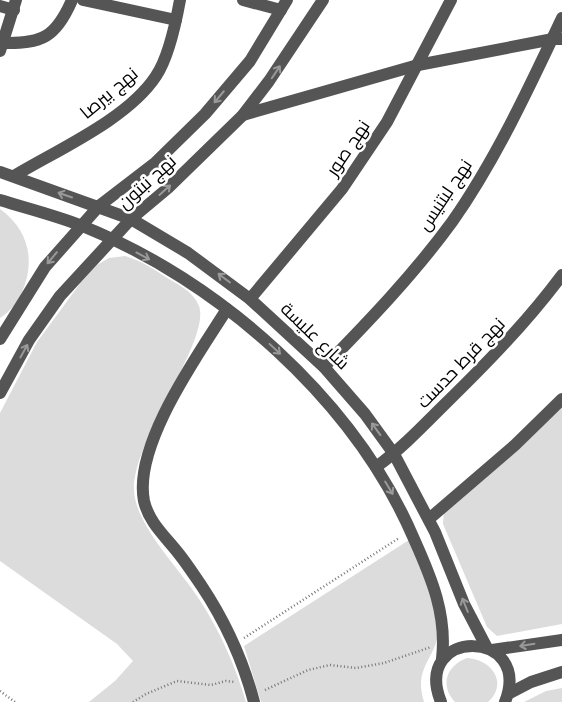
<svg xmlns="http://www.w3.org/2000/svg" width="562" height="702" viewBox="0 0 562 702" font-family="Arial,Cairo,sans-serif">
<rect width="100%" height="100%" fill="#fff"/>
<g fill="#dcdcdc">
<path d="M0,209C28,229 36,260 22,292C16,303 11,311 0,318Z"/>
<path d="M125,256C142,261 155,270 169,279C181,286 194,293 199,306C211,340 134,437 134,489C134,524 180,569 199,599C220,631 235,665 246,702H89L115,681L133,661L117,644L0,561V413L37,342L82,281L97,265L109,258Z"/>
<polygon points="562,408 562,624 497,636 487,627 443,524 444,509"/>
<path d="M409,540C420,563 439,606 438,632C436,659 413,667 424,702H261L244,646Z"/>
<path d="M467,658C491,659 509,683 488,702H455C439,685 447,665 467,658Z"/>
<polygon points="562,688 562,702 524,702 546,691"/>
</g>
<g fill="none" stroke-linecap="round" stroke-linejoin="round">
<g stroke="#777" stroke-width="2.5" stroke-dasharray="1 2.5" stroke-linecap="butt">
<polyline points="244,638 399,538"/>
<polyline points="265,690 308,670 330,665 356,668 384,663 431,647"/>
<polyline points="0,691 15,702"/>
<polyline points="133,702 146,694 177,681 211,685 226,681 235,682"/>
</g>
<g stroke="#555" stroke-width="12">
<polyline points="83,0 176,20"/>
<polyline points="243,0 281,10"/>
<polyline points="0,6 14,10"/>
<path d="M3,43C42,44 56,37 72,0"/>
<polyline points="0,51 16,0"/>
<polyline points="243,115 418,65 553,39 562,39"/>
<polyline points="0,172 131,219 188,253 250,299 324,367 365,414 394,454 435,532 464,604 487,648"/>
<path d="M14,176C57,150 128,119 156,76C169,57 176,22 180,0"/>
<path d="M0,200C26,208 54,215 80,225C219,280 355,401 414,539C432,579 447,615 442,659"/>
<polyline points="250,299 342,189 387,122 451,0"/>
<path d="M227,309C198,355 133,445 144,501C149,523 166,537 179,554C187,564 194,575 201,585C225,621 243,660 254,702"/>
<polyline points="0,339 45,267 99,206 155,163 205,114 250,61 287,0"/>
<path d="M324,367C369,321 414,274 452,222C495,161 530,86 562,18"/>
<polyline points="0,393 29,340 60,296 131,219 168,188 243,115 269,81 323,0"/>
<path d="M376,467C401,449 422,427 444,405C486,364 527,322 562,275"/>
<polyline points="429,519 515,445 562,399"/>
<polyline points="492,650 562,640"/>
<polyline points="508,694 531,682 562,672"/>
<path d="M441,702C411,627 534,628 505,702"/>
</g>
</g>
<defs><path id="oneway-shaft" d="M-6 0H5M1.5-3L5.5 0L1.5 3" fill="none" stroke-width="1.6" stroke-linecap="round" stroke-linejoin="round" transform="scale(1.25)"/></defs>
<g stroke="#999">
<use href="#oneway-shaft" transform="translate(276 72) rotate(-56)"/>
<use href="#oneway-shaft" transform="translate(219 97) rotate(130)"/>
<use href="#oneway-shaft" transform="translate(165 190) rotate(-42)"/>
<use href="#oneway-shaft" transform="translate(65 195) rotate(-161)"/>
<use href="#oneway-shaft" transform="translate(143 256) rotate(28)"/>
<use href="#oneway-shaft" transform="translate(52 258) rotate(130)"/>
<use href="#oneway-shaft" transform="translate(224 278) rotate(-143)"/>
<use href="#oneway-shaft" transform="translate(275 349) rotate(43)"/>
<use href="#oneway-shaft" transform="translate(24 351) rotate(-61)"/>
<use href="#oneway-shaft" transform="translate(376 429) rotate(-126)"/>
<use href="#oneway-shaft" transform="translate(389 488) rotate(59)"/>
<use href="#oneway-shaft" transform="translate(465 605) rotate(-112)"/>
<use href="#oneway-shaft" transform="translate(527 645) rotate(171)"/>
</g>
<g text-anchor="middle" dominant-baseline="central" stroke-width="5" stroke-linejoin="round" paint-order="stroke">
<g font-size="18" fill="#000" stroke="#fff">
<text transform="translate(109 93) rotate(-40)">نهج بيرصا</text>
<text transform="translate(348 148) rotate(-56)">نهج صور</text>
<text transform="translate(147 182) rotate(-42)">نهج نبتون</text>
<text transform="translate(445 195) rotate(-56)">نهج لبتنيس</text>
<text transform="translate(315 336) rotate(44)">شارع عليسة</text>
<text transform="translate(461 363) rotate(-46)">نهج قرط حدست</text>
</g>
</g>
</svg>
